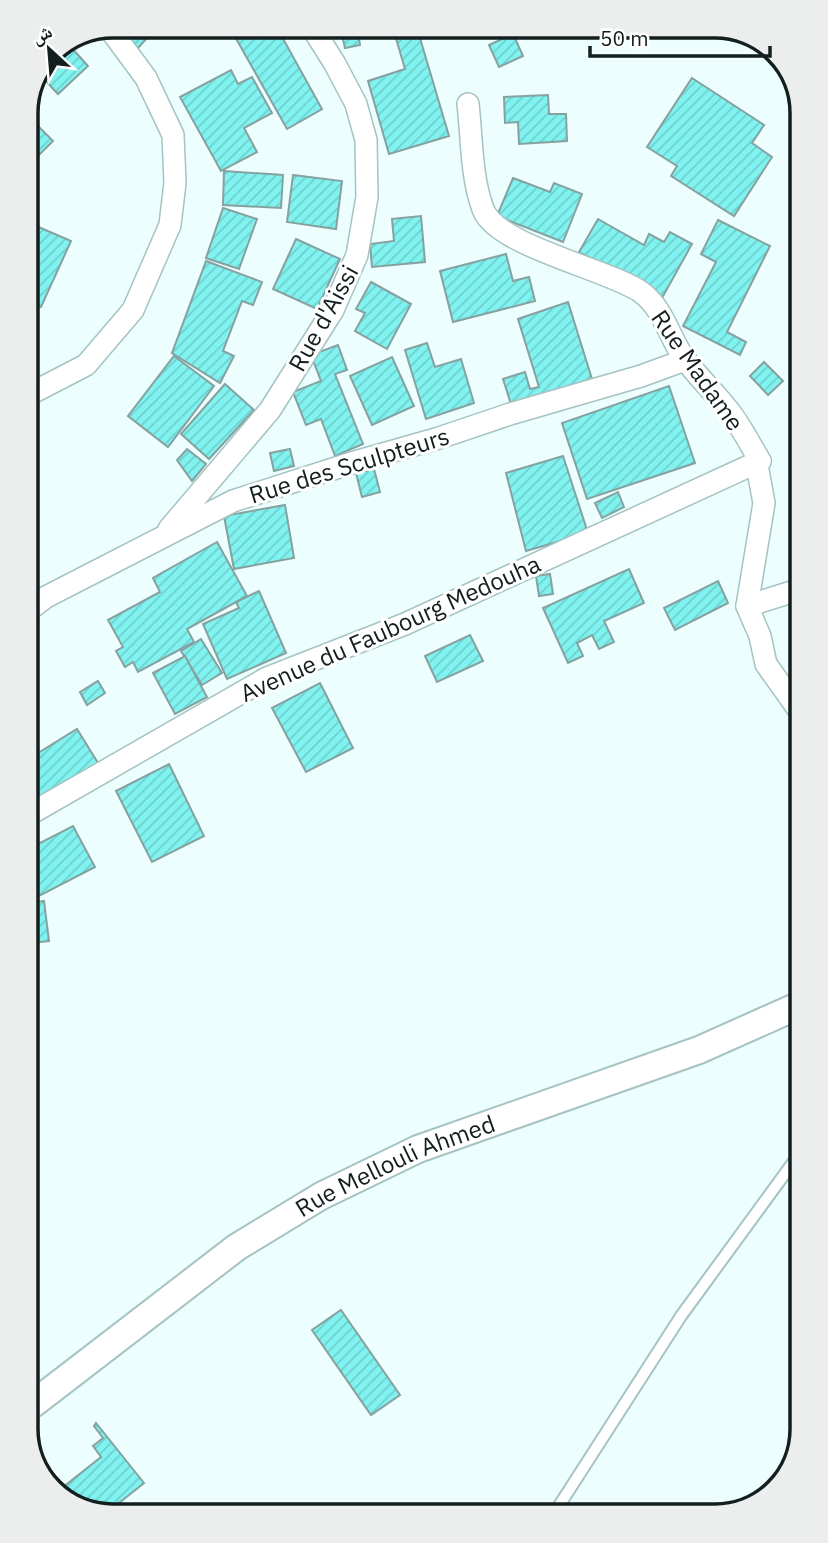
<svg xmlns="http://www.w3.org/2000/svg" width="828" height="1543" viewBox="0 0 828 1543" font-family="'IBM Plex Sans','Noto Naskh Arabic',sans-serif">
<defs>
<pattern id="building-hatch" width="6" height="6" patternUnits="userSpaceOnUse" patternTransform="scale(1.75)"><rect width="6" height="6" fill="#80f3f0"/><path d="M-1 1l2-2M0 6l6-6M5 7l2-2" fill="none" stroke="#6ed0cd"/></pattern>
</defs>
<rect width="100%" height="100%" fill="#ecfefd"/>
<g fill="url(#building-hatch)" stroke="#85a1a0" stroke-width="2">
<polygon points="114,26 158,26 137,49"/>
<polygon points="229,26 276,26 322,109 287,129"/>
<polygon points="340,26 357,26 360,45 345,48"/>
<polygon points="417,28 449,136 389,154 368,81 405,69 395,35"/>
<polygon points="513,34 523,56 499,67 489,45"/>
<polygon points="69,45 88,66 58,94 41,76 52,52"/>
<polygon points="231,70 238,84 252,77 272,113 244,128 257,152 221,171 180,97"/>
<polygon points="692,78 764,125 752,143 772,157 734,216 671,176 677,166 647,147"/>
<polygon points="548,95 549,114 566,114 567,141 519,144 518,122 505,123 504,97"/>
<polygon points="26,114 53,141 27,167"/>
<polygon points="224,171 283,175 281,208 223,205"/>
<polygon points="293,175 342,181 336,229 287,222"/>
<polygon points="513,178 550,192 554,183 582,194 563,242 497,216"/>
<polygon points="223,208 257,219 239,269 206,258"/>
<polygon points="421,216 425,262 372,267 370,244 394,241 392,219"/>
<polygon points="598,219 644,245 649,234 664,242 670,232 692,244 662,298 579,252"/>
<polygon points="718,220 770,246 727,332 746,342 740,355 683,326 716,262 701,254"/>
<polygon points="27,222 71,241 41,307 27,301"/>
<polygon points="296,239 340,259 317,309 273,289"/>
<polygon points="506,254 513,281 529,277 535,301 453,322 440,271"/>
<polygon points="206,261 262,282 253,305 242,301 223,351 234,356 220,383 172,353"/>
<polygon points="371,282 411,304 387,349 355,331 365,313 356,309"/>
<polygon points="568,302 592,379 511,404 503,379 525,372 530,389 539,387 518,319"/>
<polygon points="427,343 435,367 461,359 474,403 426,419 405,350"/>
<polygon points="338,345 347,370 335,374 363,444 335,456 321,419 306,425 293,392 321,381 311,355"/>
<polygon points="174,356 214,386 168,447 128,416"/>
<polygon points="392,357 414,406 372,425 350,376"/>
<polygon points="764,362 783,381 768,395 750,376"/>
<polygon points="225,384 254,410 209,459 181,434"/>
<polygon points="669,386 695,463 587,499 562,423"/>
<polygon points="187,449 206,464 192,481 177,460"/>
<polygon points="290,449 294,466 274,471 270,453"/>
<polygon points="563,456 588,533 526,551 506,473"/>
<polygon points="374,469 380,492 362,497 356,473"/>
<polygon points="618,492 624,507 602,518 595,503"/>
<polygon points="285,505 294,558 234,569 224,516"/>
<polygon points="217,542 247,596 187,629 194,642 138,672 133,662 125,667 116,651 123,647 108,620 160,592 153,578"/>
<polygon points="629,569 644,603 604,621 614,642 599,649 592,635 577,643 583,656 568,663 543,608"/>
<polygon points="550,574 553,594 539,596 536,576"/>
<polygon points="718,581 728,603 675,630 664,608"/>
<polygon points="259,591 286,653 227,679 203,624 239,608 236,602"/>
<polygon points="470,635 483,661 437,682 425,656"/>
<polygon points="201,639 222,673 202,685 181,651"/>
<polygon points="185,656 207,697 175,714 153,673"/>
<polygon points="98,681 105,693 87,705 80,692"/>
<polygon points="320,683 353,748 306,772 272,708"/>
<polygon points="77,729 103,771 30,810 30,758"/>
<polygon points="169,764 204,836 152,862 116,791"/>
<polygon points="73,826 95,867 37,897 30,883 30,848"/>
<polygon points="44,901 49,941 31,943 30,903"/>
<polygon points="341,1310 400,1395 371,1415 312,1330"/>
<polygon points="96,1423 144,1483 104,1515 65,1502 57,1492 101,1457 93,1446 103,1438 94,1426"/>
<polygon points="146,1504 159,1516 134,1516"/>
</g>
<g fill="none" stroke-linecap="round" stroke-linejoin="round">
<g stroke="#a5c3c2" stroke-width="14">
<polyline id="service" points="555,1512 681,1316 800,1153"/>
</g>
<g stroke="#a5c3c2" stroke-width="24">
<g id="minor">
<path d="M468,104C472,138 471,177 483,209C496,246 608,269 641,292C664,309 669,337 684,358C698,377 715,393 729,411C741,426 750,444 760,461L757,465L764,503L747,606"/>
<polyline points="28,395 86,365 133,310 170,225 175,183 173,135 146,78 109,28"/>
<polyline points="169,529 270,410 333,310 357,255 367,197 366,140 356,104 335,64 311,26"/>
<polyline points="798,590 747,606 760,636 766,664 798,709"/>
<polyline points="29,610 46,597 233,501 358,461 439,438 510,414 641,376 685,360"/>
<polyline points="30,814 267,678 405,624 760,461"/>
</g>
</g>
<g stroke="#a5c3c2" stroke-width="30">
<g id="tertiary">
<path id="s1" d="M33,1404L237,1247L321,1196L418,1149L699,1050L800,1005"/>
</g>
</g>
<use href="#service" stroke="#fff" stroke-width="10"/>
<use href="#minor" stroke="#fff" stroke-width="21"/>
<use href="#tertiary" stroke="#fff" stroke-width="26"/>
</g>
<g text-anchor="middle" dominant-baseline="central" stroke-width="6" stroke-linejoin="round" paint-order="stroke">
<g font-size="24" fill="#131e1e" stroke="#fff">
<text transform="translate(323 318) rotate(-61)">Rue d'Aissi</text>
<text transform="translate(698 370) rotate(55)">Rue Madame</text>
<text transform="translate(349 465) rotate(-17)">Rue des Sculpteurs</text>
<text transform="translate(390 628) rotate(-24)">Avenue du Faubourg Medouha</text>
<text stroke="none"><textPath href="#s1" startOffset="436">Rue Mellouli Ahmed</textPath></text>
</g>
</g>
<path d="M0 0H828V1543H0ZM113 38H715A75 75 0 0 1 790 113V1429A75 75 0 0 1 715 1504H113A75 75 0 0 1 38 1429V113A75 75 0 0 1 113 38Z" fill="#eceded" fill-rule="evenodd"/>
<path fill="none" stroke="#131e1e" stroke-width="3.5" d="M113 38H715A75 75 0 0 1 790 113V1429A75 75 0 0 1 715 1504H113A75 75 0 0 1 38 1429V113A75 75 0 0 1 113 38Z"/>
<g transform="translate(49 49) rotate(334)" stroke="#ffffff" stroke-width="5" paint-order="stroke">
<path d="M0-5L12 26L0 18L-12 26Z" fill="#131e1e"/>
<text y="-10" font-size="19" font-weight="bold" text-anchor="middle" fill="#131e1e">ش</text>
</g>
<path d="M590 46v10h180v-10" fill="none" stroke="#131e1e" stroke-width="3.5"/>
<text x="600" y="46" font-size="21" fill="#131e1e" stroke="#ffffff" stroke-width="5" paint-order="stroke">50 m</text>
</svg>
